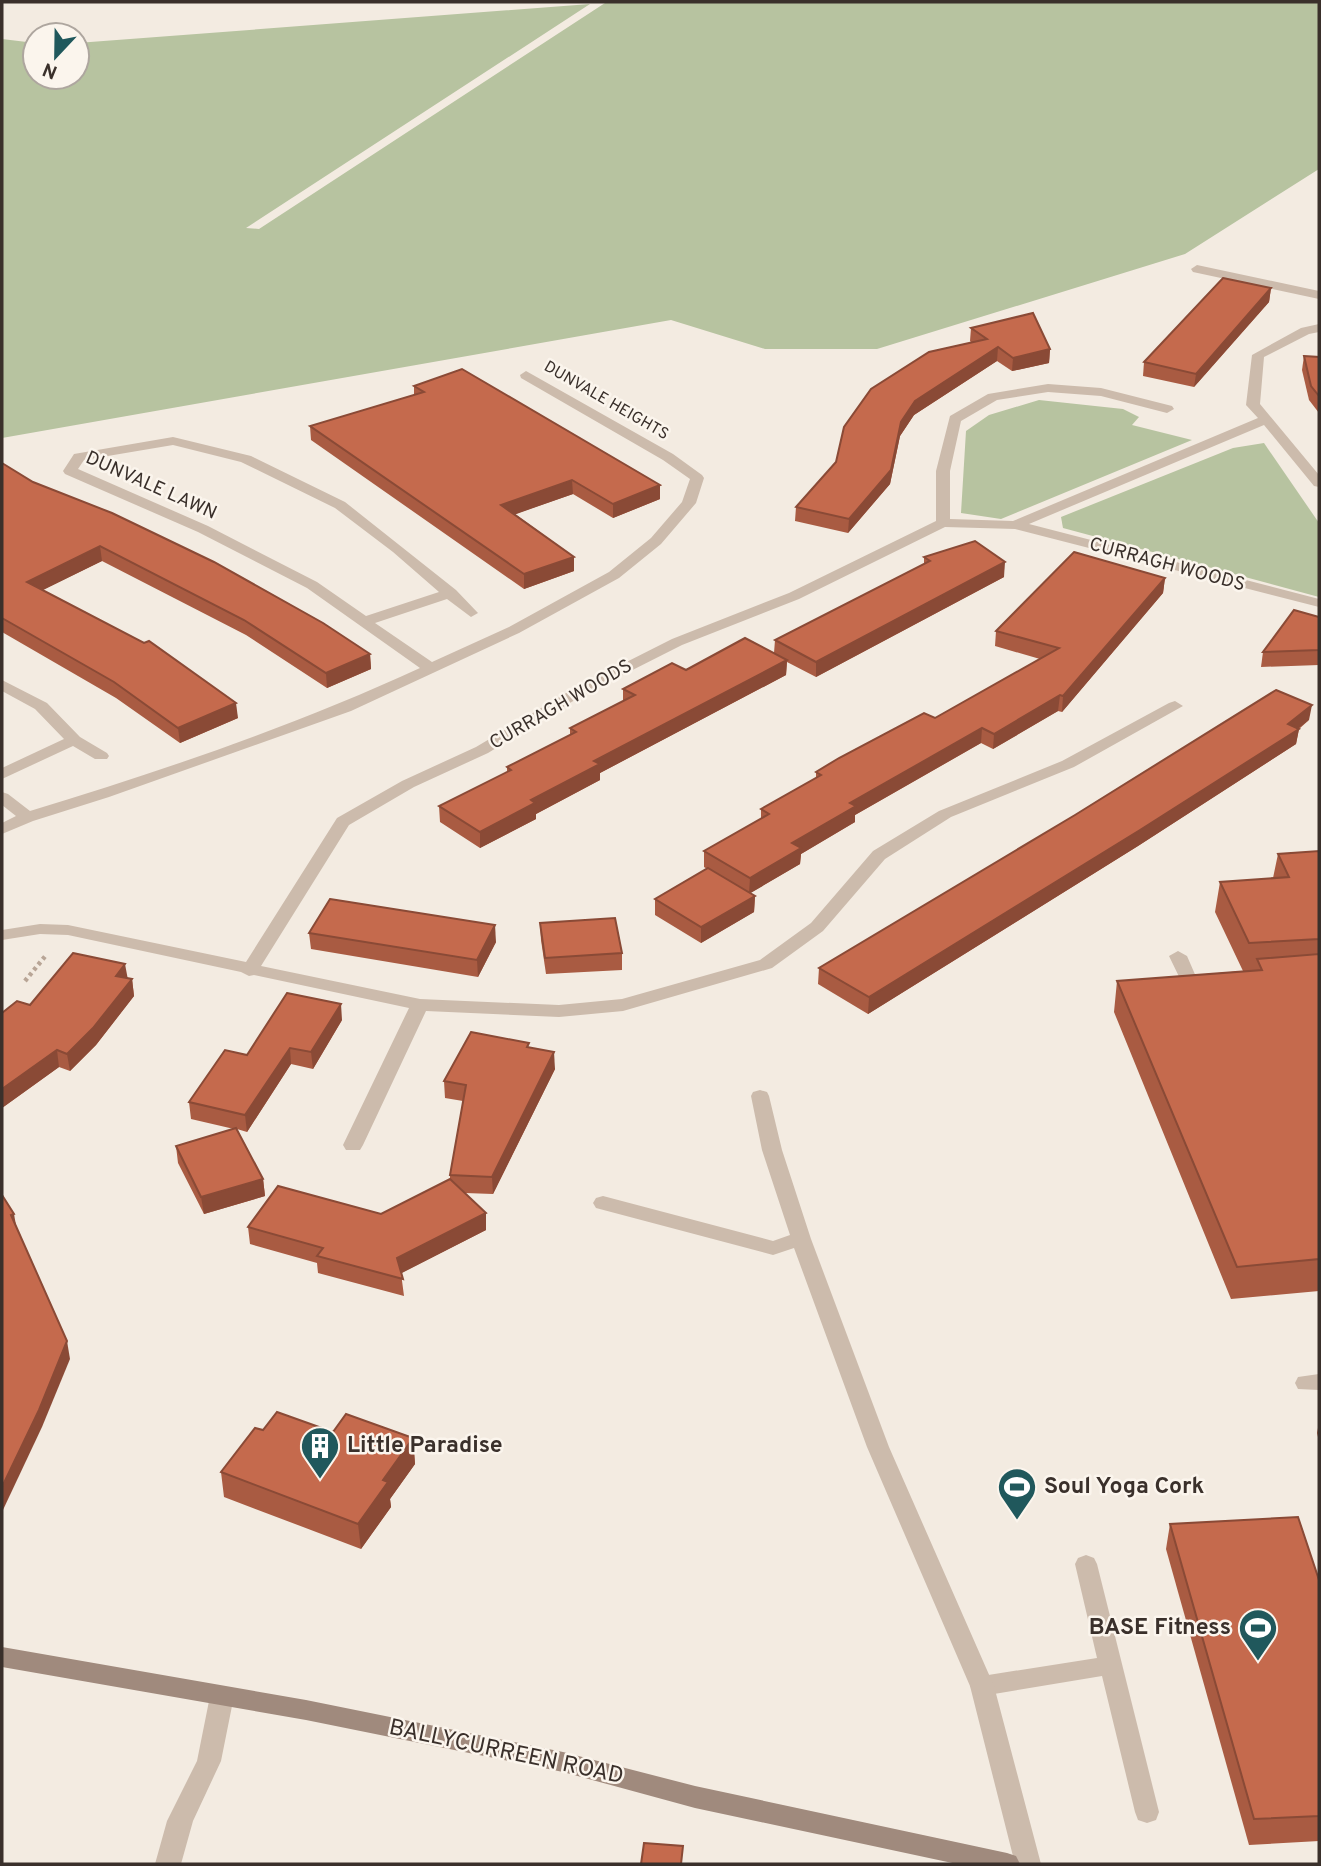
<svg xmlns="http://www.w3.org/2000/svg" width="1321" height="1866" viewBox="0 0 1321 1866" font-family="Overpass,sans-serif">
<rect width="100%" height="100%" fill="#f3ebe1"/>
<g fill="#b7c3a0">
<polygon points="1319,2 1319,169 1185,254 877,349 765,349 671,320 2,438 2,39 35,43 35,77 77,77 77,43 590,4 246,228 259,229 605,3"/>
<polygon points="1039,400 1123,409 1139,417 1132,425 1192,440 1001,519 961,513 966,431 989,415"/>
<polygon points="1264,443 1319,523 1319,597 1063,528 1061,517 1233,448"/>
</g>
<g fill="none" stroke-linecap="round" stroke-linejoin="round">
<polyline stroke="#b8a596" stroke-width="4.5" stroke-dasharray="3.5 3.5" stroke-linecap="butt" points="25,981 47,954"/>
<g fill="#ccbbac" fill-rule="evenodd">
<polygon points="1178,951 1187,956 1197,979 1211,980 1214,984 1211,988 1185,989 1169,956"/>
<polygon points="1319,1374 1319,1390 1298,1389 1295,1383 1298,1377"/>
<polygon points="1086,1555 1094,1558 1097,1564 1159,1812 1156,1820 1147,1823 1138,1820 1135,1812 1102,1676 982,1696 974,1693 970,1686 974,1679 982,1676 1097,1658 1075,1564 1078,1558"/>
<polygon points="222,1686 230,1689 234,1696 221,1761 193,1821 181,1864 155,1864 167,1821 197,1761 210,1696 214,1689"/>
</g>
<g fill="#ccbbac" fill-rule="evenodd">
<polygon points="1197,265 1319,291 1319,299 1193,272 1191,269"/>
<polygon points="1319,324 1319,332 1309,334 1264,357 1260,404 1319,475 1319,487 1314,486 1264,425 1029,524 1319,599 1319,607 1015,529 945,527 799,599 682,645 583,695 488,753 414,787 349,825 261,966 420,999 559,1005 622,999 760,960 811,923 873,851 939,811 1062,761 1169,703 1175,701 1183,706 1074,767 951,817 885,859 823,931 772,968 623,1011 559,1017 426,1011 363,1145 360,1150 346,1150 343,1145 409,1008 254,975 249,976 241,972 68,935 40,934 2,940 2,930 40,924 68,925 246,962 337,818 402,781 476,747 573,689 672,639 789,593 936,521 936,471 950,416 988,394 1048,384 1101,388 1172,406 1174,409 1167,413 1101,396 1048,392 997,400 961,421 950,471 950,519 1013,521 1258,418 1246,405 1252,355 1301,328"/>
<path d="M526,371L673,454L702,475L704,478L696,503L661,544L619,578L519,633L351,711L109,797L33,821L2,834V823L16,816L2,805V792L8,794L30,811C162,771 294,726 420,668L307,588L198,532L65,474L63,471L74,454L173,437L251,456L345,502L456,590L478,613L471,617L447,599L375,623L432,662L509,627L609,572L651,538L682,502L690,479L663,460L521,378L520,375ZM173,445L241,462L335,508L393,552L439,592L366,616L317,582L208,526L78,469L84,460Z"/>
<polygon points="2,680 47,703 80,737 107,753 109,756 107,759 95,759 73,746 2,779 2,768 64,739 35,709 2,691"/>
<polygon points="760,1090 767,1092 769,1096 782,1150 811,1239 889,1447 994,1686 1041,1864 1015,1864 970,1686 867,1447 794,1248 773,1255 596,1208 593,1203 596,1198 603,1196 773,1241 790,1235 762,1150 751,1096 753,1092"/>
</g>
<polygon fill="#a08a7d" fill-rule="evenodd" points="2,1647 306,1700 563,1752 695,1786 1007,1853 1016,1856 1020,1864 957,1864 695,1808 563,1772 306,1720 2,1667"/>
</g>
<g fill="#a95b42">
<polygon points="1271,288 1269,302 1194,387 1143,376 1144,362"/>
<polygon points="971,328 1050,349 1049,363 1012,371 997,361 914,415 900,436 890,484 848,533 795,521 796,507 972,343 970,341"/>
<polygon points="1304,356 1319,357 1319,413 1309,400 1302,370"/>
<polygon points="414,386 660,499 613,518 573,494 515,514 574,557 574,571 524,589 311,440 310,426 414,395"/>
<polygon points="2,463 33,482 370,654 371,669 327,688 246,635 102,561 42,590 238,718 180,743 116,698 2,632"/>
<polygon points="924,557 1004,577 816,677 787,662 786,675 600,773 600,780 536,814 536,819 480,848 440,822 439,806 507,772 507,767 570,735 570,728 623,701 623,689 686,670 774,653 775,640 924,564"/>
<polygon points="1165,578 1163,593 1062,712 1058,711 993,749 981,743 855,815 855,822 801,854 800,864 750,893 755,896 754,912 701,943 655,915 655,899 707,869 704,867 704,851 761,819 761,809 816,778 816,772 935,718 1040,659 995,646 996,631"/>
<polygon points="1319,617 1319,665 1261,667 1263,652"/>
<polygon points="1309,720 1299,729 1296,744 1138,846 868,1014 818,984 819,968"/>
<polygon points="1319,851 1319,1291 1231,1299 1114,1012 1117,981 1243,971 1215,912 1220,882 1273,878 1278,854"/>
<polygon points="540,923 622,953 622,970 546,974 541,940"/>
<polygon points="309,933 496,942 478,977 311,949"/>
<polygon points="128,979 132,979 134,996 96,1045 70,1071 59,1067 2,1108 2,1013"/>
<polygon points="342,1020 313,1069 291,1064 247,1132 237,1129 263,1179 265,1196 204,1214 178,1163 176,1146 234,1129 191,1119 189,1102 247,1055"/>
<polygon points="529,1048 555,1069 493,1194 465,1193 486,1230 401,1273 404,1296 318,1273 317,1263 250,1244 248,1227 381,1214 450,1179 450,1175 463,1101 445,1098 444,1081"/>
<polygon points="1319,1423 1319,1441 1317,1433"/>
<polygon points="263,1430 333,1432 413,1438 415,1464 390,1499 391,1507 361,1549 224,1497 221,1472"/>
<polygon points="1170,1524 1319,1580 1319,1841 1249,1845 1166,1549"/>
</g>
<g fill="#8a4a36">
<polygon points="1271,288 1269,302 1194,387 1196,374"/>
<polygon points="998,347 997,361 914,415 900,436 890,484 848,533 849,519 901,422 915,401"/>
<polygon points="1050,349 1049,363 1012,371 1013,358"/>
<polygon points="572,480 573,494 502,519 501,505"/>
<polygon points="660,485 660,499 613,518 613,504"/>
<polygon points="100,546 102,561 29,597 27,582"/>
<polygon points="574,557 574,571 524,589 524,574"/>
<polygon points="1005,562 1004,577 816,677 816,662"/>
<polygon points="1165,578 1163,593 1062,712 1063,696"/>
<polygon points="370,654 371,669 327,688 326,673"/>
<polygon points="787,660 786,675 600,773 600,780 536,814 536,819 480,848 480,832 594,761"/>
<polygon points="1060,695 1058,711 993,749 994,734"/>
<polygon points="236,703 238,718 180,743 178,728"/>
<polygon points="1312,705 1309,720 1296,730 1299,729 1296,744 1138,846 868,1014 869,997 1288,724"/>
<polygon points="982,728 981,743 855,815 855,822 801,854 800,864 749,894 750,878 792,843 850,803"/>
<polygon points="755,896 754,912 701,943 701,927"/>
<polygon points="495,925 496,942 478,977 477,960"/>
<polygon points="125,964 128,980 116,976"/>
<polygon points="132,979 134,996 96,1045 70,1071 67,1054"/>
<polygon points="341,1004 342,1020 313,1069 311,1052"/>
<polygon points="290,1048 291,1064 247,1132 245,1115"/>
<polygon points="57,1050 59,1067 2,1108 2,1089"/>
<polygon points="554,1052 555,1069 493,1194 492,1177"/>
<polygon points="263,1179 265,1196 204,1214 201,1197"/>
<polygon points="486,1213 486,1230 398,1275 397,1258"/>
<polygon points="14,1214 17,1231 11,1215"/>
<polygon points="67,1341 70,1359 42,1427 2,1512 2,1487"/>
<polygon points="413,1438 415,1464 390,1499 391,1507 361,1549 358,1524 383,1480"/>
</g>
<g fill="#c56a4d" stroke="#8a4a36" stroke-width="2">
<polygon points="1223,278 1271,288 1196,374 1144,362"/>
<polygon points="1033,313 1050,349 1013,358 998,347 915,401 901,422 891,470 849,519 796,507 836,462 844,427 871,389 929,352 987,339 971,328"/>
<polygon points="1304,356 1319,357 1319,396 1311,386"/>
<polygon points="462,369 660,485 613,504 572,480 501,505 574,557 524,574 310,426 424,392 414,386"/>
<polygon points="2,463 33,482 112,513 214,562 323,623 370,654 326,673 244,620 100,546 27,582 144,643 149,641 236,703 178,728 114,682 2,618"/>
<polygon points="975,541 1005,562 816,662 775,640 930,561 924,557"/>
<polygon points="1074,552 1165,578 1063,696 1060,695 994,734 982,728 850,803 856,806 792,843 801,848 750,878 704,851 769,814 761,809 821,775 816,772 839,758 924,713 935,718 1059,648 996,631"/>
<polygon points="1294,610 1319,617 1319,650 1263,652"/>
<polygon points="745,638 787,660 594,761 600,764 531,800 535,803 480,832 439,806 511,770 507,767 576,732 570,728 635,695 623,689 672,663 686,670"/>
<polygon points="1276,690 1312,705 1288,724 1299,729 1140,830 869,997 819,968 1075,815"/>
<polygon points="1319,851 1319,939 1249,943 1220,882 1289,877 1278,854"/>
<polygon points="708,868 755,896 701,927 655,899"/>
<polygon points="330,899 495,925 477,960 309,933"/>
<polygon points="615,918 622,953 545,958 540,923"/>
<polygon points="73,953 125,964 116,976 132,979 93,1028 67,1054 57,1050 2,1089 2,1013 17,1001 30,1005"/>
<polygon points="1319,954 1319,1259 1237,1267 1117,981 1262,970 1257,959"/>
<polygon points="287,993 341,1004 311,1052 290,1048 245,1115 189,1102 225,1050 247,1055"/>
<polygon points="471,1032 529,1043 527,1047 554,1052 492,1177 450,1175 466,1085 444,1081"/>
<polygon points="236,1128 263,1179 201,1197 176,1146"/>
<polygon points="450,1179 486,1213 397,1258 403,1279 317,1256 323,1248 248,1227 278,1186 381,1214"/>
<polygon points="2,1195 14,1214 11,1215 67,1341 39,1410 2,1487"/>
<polygon points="277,1412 333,1432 346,1414 413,1438 383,1480 388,1482 358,1524 221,1472 255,1428 263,1430"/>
<polygon points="1298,1517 1319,1580 1319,1816 1254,1819 1170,1524"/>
<polygon points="644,1843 683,1846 681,1864 641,1864"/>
</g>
<defs>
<g id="building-pin" transform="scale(2.0125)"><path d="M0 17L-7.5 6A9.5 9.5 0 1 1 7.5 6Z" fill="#20585c" stroke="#fbf5ed"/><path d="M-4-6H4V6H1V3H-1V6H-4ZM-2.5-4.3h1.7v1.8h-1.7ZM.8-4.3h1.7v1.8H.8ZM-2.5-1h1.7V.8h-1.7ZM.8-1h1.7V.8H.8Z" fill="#fff"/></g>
<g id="stadium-pin" transform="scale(2.0125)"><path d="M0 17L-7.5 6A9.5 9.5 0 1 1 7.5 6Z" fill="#20585c" stroke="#fbf5ed"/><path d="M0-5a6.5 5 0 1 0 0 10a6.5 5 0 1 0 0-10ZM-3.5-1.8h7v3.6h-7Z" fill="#fff"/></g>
</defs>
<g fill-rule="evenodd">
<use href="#building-pin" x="320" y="1446"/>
<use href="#stadium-pin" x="1017" y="1487"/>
<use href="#stadium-pin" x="1258" y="1628"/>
</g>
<g text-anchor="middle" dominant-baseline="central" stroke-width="5" stroke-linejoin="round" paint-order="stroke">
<g font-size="16" fill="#3a302b" stroke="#fbf5ed">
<text transform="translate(606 401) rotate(30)">DUNVALE HEIGHTS</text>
</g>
<g font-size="19" fill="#3a302b" stroke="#fbf5ed">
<text transform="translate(151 486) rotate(24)">DUNVALE LAWN</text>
<text transform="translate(1167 565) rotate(15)">CURRAGH WOODS</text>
<text transform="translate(561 705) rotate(-30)">CURRAGH WOODS</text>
</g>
<g font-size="23" font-weight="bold" fill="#3a302b" stroke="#fbf5ed" text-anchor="start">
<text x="347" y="1446">Little Paradise</text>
<text x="1044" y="1487">Soul Yoga Cork</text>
<text x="1231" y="1628" text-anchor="end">BASE Fitness</text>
</g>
<g font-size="23" fill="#3a302b" stroke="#fbf5ed">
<text transform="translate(506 1753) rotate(12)">BALLYCURREEN ROAD</text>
</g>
</g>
<rect width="1321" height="1866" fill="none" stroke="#3a302b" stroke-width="7"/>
<g transform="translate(56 56) rotate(202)"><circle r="33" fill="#fbf5ed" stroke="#aea69f" stroke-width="2"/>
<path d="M0-5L12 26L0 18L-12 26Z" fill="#20585c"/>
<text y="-10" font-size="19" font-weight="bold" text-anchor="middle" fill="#3a302b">N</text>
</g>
</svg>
